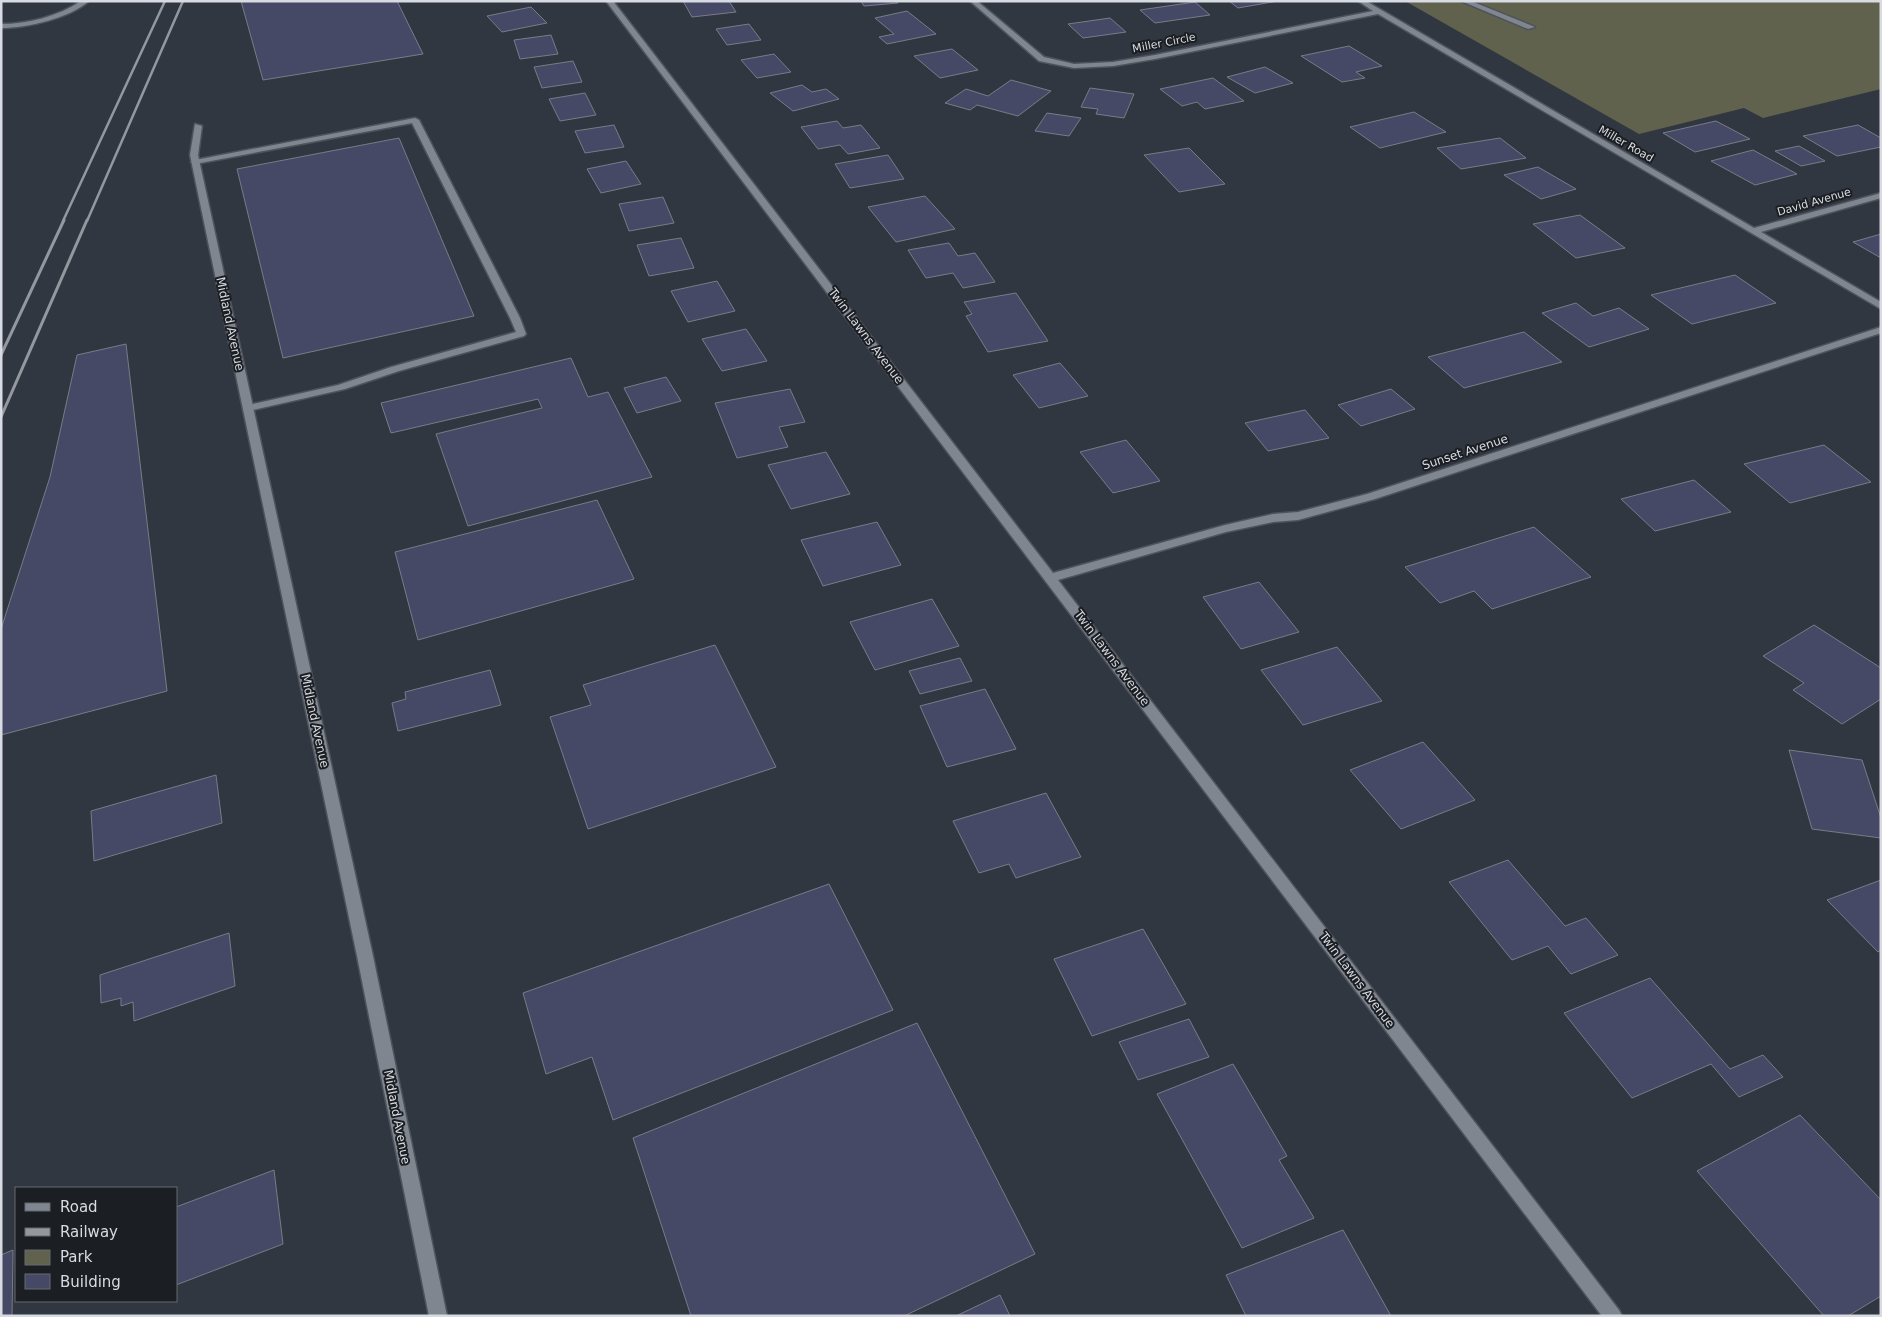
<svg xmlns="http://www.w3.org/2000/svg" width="1882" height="1317" viewBox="0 0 1882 1317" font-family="'DejaVu Sans',sans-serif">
<rect width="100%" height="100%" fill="#313740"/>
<polygon fill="#60624e" points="1405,1 1881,1 1881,89 1763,118 1744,108 1639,134"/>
<g fill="#464966" stroke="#797b87">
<polygon points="241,1 397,1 423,54 263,80"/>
<polygon points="683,1 729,1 736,12 692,17"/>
<polygon points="861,1 897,1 898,3 864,6"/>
<polygon points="1229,1 1278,1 1238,8"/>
<polygon points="1195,2 1210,15 1155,23 1140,10"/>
<polygon points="531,7 547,23 502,32 487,16"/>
<polygon points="907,11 936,34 887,44 879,37 894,34 875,18"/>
<polygon points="1110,18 1126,32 1083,38 1068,24"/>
<polygon points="749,24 761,40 727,45 716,29"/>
<polygon points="551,35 558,54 520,59 514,40"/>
<polygon points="1349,46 1382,66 1356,72 1365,78 1342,82 1301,56"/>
<polygon points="952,49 978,70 940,78 914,56"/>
<polygon points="774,54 791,72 757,78 741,60"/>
<polygon points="573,61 582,82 542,88 534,67"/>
<polygon points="1265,67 1293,83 1255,93 1227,77"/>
<polygon points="1213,78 1244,101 1205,109 1197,102 1182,106 1160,89"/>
<polygon points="1011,80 1051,91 1018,116 977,105 970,110 945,103 966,89 988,96"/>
<polygon points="802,85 812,92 826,89 839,99 793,111 770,93"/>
<polygon points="1090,88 1134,94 1124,118 1096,114 1098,109 1081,107"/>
<polygon points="585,93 596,115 560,121 549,99"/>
<polygon points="1414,112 1446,132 1380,148 1350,127"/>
<polygon points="1047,113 1081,118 1069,136 1035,131"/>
<polygon points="837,121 843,128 861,125 880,148 848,154 840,145 818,149 801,127"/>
<polygon points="1716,121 1750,139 1695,152 1663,133"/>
<polygon points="614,125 624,147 585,153 575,131"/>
<polygon points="1858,125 1881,138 1881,147 1837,156 1803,136"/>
<polygon points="399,138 474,316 283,358 237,169"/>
<polygon points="1500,138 1526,158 1461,169 1437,148"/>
<polygon points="1799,146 1825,161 1801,166 1775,151"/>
<polygon points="1189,148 1225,184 1179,192 1144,155"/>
<polygon points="1753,150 1797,174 1755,185 1711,161"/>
<polygon points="888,155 904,179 850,188 835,164"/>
<polygon points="626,161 641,184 601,193 587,169"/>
<polygon points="1538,167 1576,189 1541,199 1504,175"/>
<polygon points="925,196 955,229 896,242 868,207"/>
<polygon points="663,197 674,223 629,231 619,204"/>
<polygon points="1580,215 1625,248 1576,258 1533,224"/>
<polygon points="1881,234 1881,258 1853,242"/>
<polygon points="681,238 694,268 649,276 637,245"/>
<polygon points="949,243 958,256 975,253 995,282 963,288 953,273 926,278 908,250"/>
<polygon points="1735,275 1776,303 1692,324 1651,295"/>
<polygon points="717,281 735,311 688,322 671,291"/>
<polygon points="1016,293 1048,341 988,352 966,316 972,314 964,302"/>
<polygon points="1576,303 1593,316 1619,308 1649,329 1589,347 1542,313"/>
<polygon points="746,329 767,361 722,371 702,339"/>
<polygon points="1524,332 1562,362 1464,388 1428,357"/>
<polygon points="126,344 167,691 1,735 1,629 50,477 77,355"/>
<polygon points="571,358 588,397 608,392 652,477 468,526 436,434 542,408 538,399 391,433 381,403"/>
<polygon points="1060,363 1088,396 1039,408 1013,375"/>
<polygon points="666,377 681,401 637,413 624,388"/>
<polygon points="790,389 805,422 779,427 788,447 737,458 715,403"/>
<polygon points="1391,389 1415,409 1361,426 1338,405"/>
<polygon points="1305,410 1329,438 1268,451 1245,423"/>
<polygon points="1126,440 1160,481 1113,493 1080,452"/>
<polygon points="1824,445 1871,482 1790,503 1744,464"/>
<polygon points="826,452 850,494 791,509 768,465"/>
<polygon points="1694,480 1731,512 1655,531 1621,499"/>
<polygon points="597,500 634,579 418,640 395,552"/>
<polygon points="877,522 901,565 823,586 801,540"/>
<polygon points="1534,527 1591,577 1492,609 1474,591 1440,603 1405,567"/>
<polygon points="1259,582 1299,632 1241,649 1203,597"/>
<polygon points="932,599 959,646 875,670 850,622"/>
<polygon points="1814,625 1881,668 1881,699 1842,724 1793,690 1804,683 1763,656"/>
<polygon points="715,645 776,767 588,829 550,717 591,705 583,685"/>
<polygon points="1337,647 1382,701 1303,725 1261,670"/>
<polygon points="960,658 972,681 920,694 909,671"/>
<polygon points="490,670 501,705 398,731 392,703 406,699 405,692"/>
<polygon points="985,689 1016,749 947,767 920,706"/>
<polygon points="1423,742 1475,800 1401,829 1350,770"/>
<polygon points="1789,750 1862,760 1881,818 1881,838 1812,829"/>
<polygon points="216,775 222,823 94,861 91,811"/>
<polygon points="1046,793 1081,857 1016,878 1009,864 979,873 953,821"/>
<polygon points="1508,860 1565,926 1586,918 1618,955 1571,974 1548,946 1512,960 1449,882"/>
<polygon points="1881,880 1881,950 1878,952 1827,900"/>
<polygon points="829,884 893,1010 613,1120 592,1057 546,1074 523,993"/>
<polygon points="1143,929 1186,1004 1092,1036 1054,959"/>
<polygon points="229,933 235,986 134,1021 133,1002 121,1006 121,998 101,1003 100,975"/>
<polygon points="1650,978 1730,1069 1763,1055 1783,1077 1739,1097 1711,1064 1632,1098 1564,1013"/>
<polygon points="1189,1019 1209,1057 1138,1080 1119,1042"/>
<polygon points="917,1023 1035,1254 904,1316 691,1316 633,1138"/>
<polygon points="1233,1064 1287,1156 1279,1160 1314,1218 1242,1248 1157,1094"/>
<polygon points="1800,1115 1881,1200 1881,1296 1848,1316 1824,1316 1697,1171"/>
<polygon points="274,1170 283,1244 176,1285 176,1207"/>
<polygon points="1343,1230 1391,1316 1246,1316 1226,1275"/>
<polygon points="13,1250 12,1316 1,1316 1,1255"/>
<polygon points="1000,1295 1010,1316 956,1316"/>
</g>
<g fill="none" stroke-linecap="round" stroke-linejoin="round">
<g stroke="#4e535b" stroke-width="3">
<g id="service">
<path d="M81,1H89C70,18 27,28 1,28V24C28,24 59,16 81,1Z"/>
<polygon points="1461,1 1471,1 1535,27 1528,29"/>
<polygon points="415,118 419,120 520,318 526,334 524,336 399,371 345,389 248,411 244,410 243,408 244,406 338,385 391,367 516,332 510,318 412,123 195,164 191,162 195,160"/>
</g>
</g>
<g stroke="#4e535b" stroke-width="3">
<g id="minor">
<polygon points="606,1 613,1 1053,573 1225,525 1273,514 1298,512 1367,494 1881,327 1881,333 1375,499 1298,520 1273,522 1226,532 1058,580 1619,1310 1622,1316 1602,1316"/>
<polygon points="970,1 977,1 1044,57 1074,64 1113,62 1155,55 1373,11 1358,1 1366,1 1754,228 1881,193 1881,198 1761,232 1881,302 1881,309 1378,14 1155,59 1113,66 1074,68 1039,61"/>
<polygon points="195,124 202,126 198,155 373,956 447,1316 429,1316 357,956 190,155"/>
</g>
</g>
<use href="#service" fill="#7f8690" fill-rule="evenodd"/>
<use href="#minor" fill="#7f8690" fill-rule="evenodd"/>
<g stroke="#93989f" stroke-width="2.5">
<polyline points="63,221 165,1"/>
<polyline points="87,221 183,1"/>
</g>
<g stroke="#93989f" stroke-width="3">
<polyline points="1,355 64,220"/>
<polyline points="1,417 87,220"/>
</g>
</g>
<g text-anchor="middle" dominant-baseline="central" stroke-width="4" stroke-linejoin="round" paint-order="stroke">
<g font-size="11" fill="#d8dce2" stroke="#1b1e22">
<text transform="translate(1164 43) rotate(-11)">Miller Circle</text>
<text transform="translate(1626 144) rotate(30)">Miller Road</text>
<text transform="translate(1814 202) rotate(-16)">David Avenue</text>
</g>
<g font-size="12" fill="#d8dce2" stroke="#1b1e22">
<text transform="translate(230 324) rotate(78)">Midland Avenue</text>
<text transform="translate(866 336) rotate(53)">Twin Lawns Avenue</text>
<text transform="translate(1465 452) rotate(-18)">Sunset Avenue</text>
<text transform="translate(1112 658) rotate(53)">Twin Lawns Avenue</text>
<text transform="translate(315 721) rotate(78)">Midland Avenue</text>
<text transform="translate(1357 980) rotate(53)">Twin Lawns Avenue</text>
<text transform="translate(397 1117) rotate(79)">Midland Avenue</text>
</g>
</g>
<rect width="1882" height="1317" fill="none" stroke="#d8dce2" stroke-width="5"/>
<rect x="15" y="1187" width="162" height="115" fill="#1b1e22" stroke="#676a6f"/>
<rect x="25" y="1203" width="25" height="8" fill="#7f8690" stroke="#676a6f"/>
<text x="60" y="1212" font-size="15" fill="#d8dce2">Road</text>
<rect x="25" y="1228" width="25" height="8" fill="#93989f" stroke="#676a6f"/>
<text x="60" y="1237" font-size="15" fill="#d8dce2">Railway</text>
<rect x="25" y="1250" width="25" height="15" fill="#60624e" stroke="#676a6f"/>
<text x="60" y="1262" font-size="15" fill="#d8dce2">Park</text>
<rect x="25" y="1274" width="25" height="15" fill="#464966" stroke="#676a6f"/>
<text x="60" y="1287" font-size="15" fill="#d8dce2">Building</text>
</svg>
